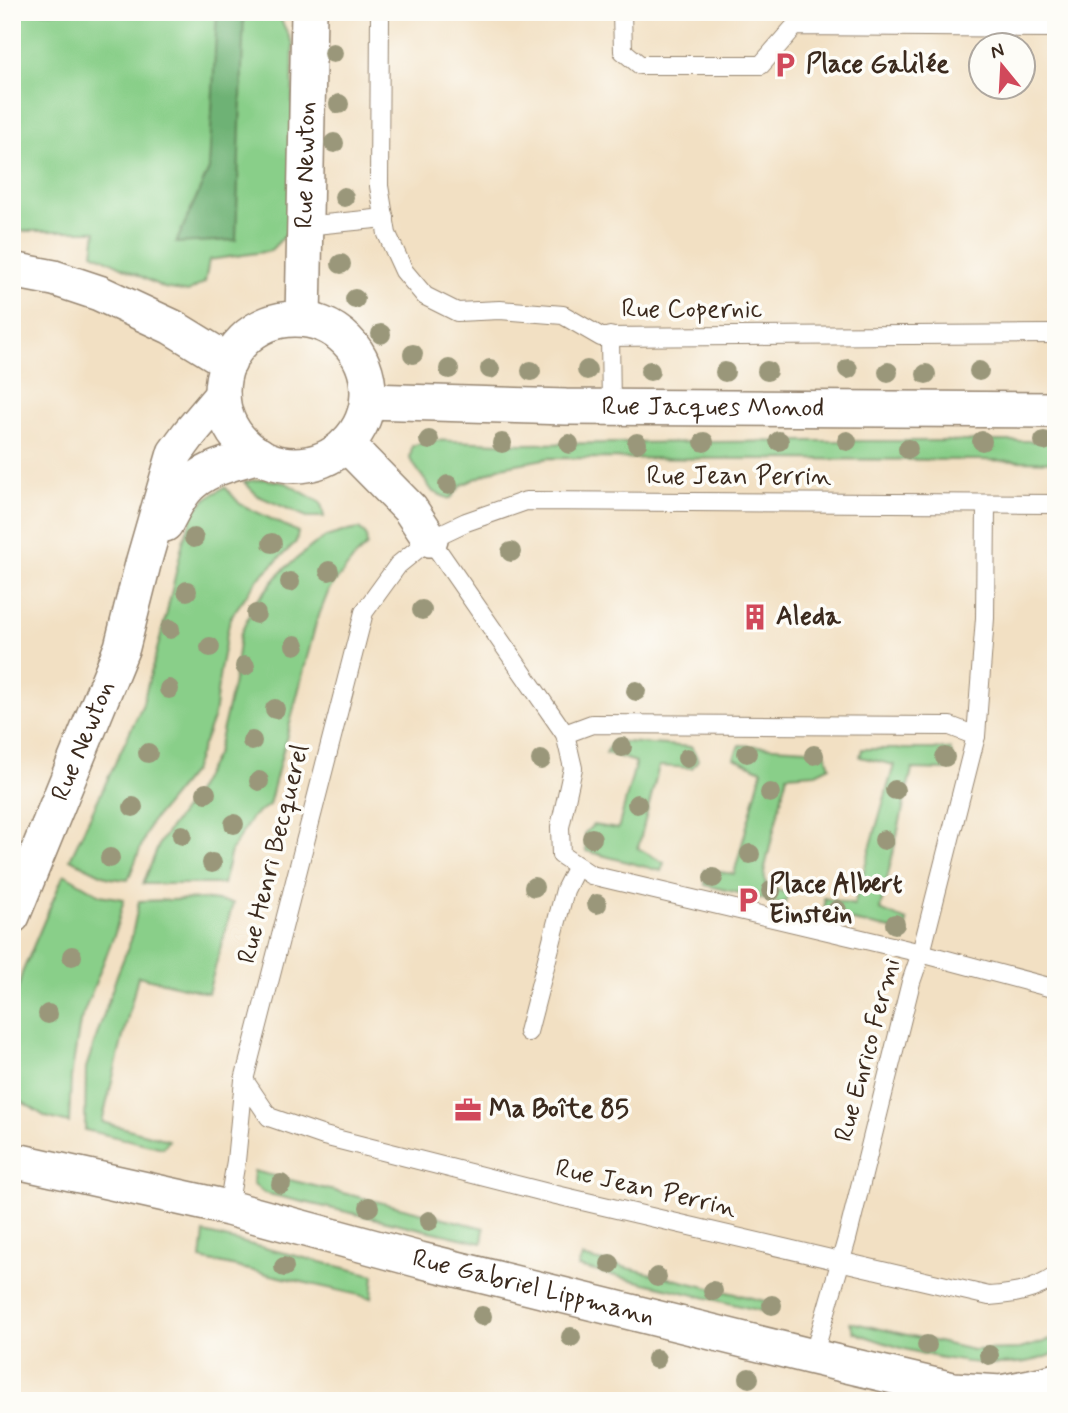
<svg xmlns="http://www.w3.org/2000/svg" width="1068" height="1413" viewBox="0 0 1068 1413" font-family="Mynerve,sans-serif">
<rect width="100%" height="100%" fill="#fdfcf7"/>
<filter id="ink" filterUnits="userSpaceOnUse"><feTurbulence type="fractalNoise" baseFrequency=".0143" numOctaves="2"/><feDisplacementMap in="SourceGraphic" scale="14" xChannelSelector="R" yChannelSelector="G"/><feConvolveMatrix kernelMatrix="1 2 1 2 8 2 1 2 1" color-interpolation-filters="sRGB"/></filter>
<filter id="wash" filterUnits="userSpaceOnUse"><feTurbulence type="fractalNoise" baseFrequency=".00686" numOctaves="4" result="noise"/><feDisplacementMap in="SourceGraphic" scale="28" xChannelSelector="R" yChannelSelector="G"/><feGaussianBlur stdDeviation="1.57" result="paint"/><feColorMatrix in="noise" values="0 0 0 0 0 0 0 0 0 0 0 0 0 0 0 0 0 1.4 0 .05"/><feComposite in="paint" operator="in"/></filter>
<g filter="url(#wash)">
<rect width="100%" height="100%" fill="#f2e0c3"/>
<g fill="#89cf89" stroke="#627c54" stroke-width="2">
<polygon points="12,12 277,12 293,44 291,229 270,251 209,260 205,282 188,292 164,288 93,253 96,231 12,231"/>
<polygon points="429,440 523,444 810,441 1056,441 1056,462 980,460 549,458 501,467 462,485 450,499 433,492 410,459 412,446"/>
<polygon points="264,479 286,483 321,503 324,517 307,517 258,496 244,482"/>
<polygon points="225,487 240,504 298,532 296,542 258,579 230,618 220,670 214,716 193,771 150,824 128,880 109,878 70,859 142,706 166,616 183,541 195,510 208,497"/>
<polygon points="359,529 366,535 367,546 356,556 329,590 316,623 269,805 252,817 231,851 223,884 143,884 160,842 194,795 217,753 234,681 240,635 255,603 282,571 313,545 326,537 342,532"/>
<polygon points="613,741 692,747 698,760 692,768 659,766 638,848 664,863 661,871 586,851 585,833 593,825 618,829 636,762 606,753"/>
<polygon points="739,745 824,750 830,766 816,773 787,775 764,872 766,886 789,894 784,904 705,885 705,870 734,874 762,770 734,758"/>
<polygon points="862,749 950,749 954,760 945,770 912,769 880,910 907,921 905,932 834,917 825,911 824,898 854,905 894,765 860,757"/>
<polygon points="64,874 100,895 124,899 115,933 80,1022 71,1077 69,1123 46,1117 16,1098 12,1086 12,1012 22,973"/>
<polygon points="201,899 233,903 208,993 138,976 102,1122 169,1140 163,1148 85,1130 86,1068 117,975 131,940 139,901"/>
<polygon points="254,1171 484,1228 482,1243 264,1193 253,1184"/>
<polygon points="204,1233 374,1275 372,1298 201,1259"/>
<polygon points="582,1257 777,1304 774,1314 578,1267"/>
<path d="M850,1322L973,1350L1020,1349L1056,1338V1353C1000,1379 909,1353 854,1332Z"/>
</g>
<polygon fill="#6eb275" stroke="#546e4a" stroke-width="2" points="217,12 244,12 236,240 176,243 209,169"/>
</g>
<g filter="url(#ink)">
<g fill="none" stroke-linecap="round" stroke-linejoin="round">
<g stroke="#968570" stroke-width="20">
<g id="lane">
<polyline points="380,12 379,186 387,234 404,271 425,296 457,312 500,310 563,315 601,337 1056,334"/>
<polyline points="622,12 623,51 640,65 761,65 795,26 1056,28"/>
<polyline points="305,226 385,218"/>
<polyline points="610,336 611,407"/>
<polyline points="430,539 565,734 573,768 560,827 561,855 591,875 921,953 1056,989"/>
<polyline points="565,734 592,724 950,726 976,736"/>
<polyline points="528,1032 565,890 577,866"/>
<path d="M244,1080L269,1117L324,1136L548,1193L989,1296C1015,1294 1034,1291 1056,1276"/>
<polyline points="228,1208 236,1161 244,1080 364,612 398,565 430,539 466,522 526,501 1056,504"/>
<polyline points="813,1357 847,1239 911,982 921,953 976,736 985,618 986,505"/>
</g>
</g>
<g stroke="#968570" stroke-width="38">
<g id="street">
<polyline points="12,270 54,278 99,293 172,327 229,362"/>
<path id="s1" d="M303,319L309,12"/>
<circle cx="295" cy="392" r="73"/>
<path id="s2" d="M368,401L566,407L1056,410"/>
<polyline points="346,444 410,509 430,539"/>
<path d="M165,524C171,513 177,500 185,490C203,468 233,463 259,455"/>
<path id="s3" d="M12,916L122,647L144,560L175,453L189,434L222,395"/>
<path id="s4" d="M12,1160L228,1208L420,1260L813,1357L953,1390L1001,1393L1046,1384L1056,1381"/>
</g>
</g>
<use href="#lane" stroke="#fff" stroke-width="18"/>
<use href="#street" stroke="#fff" stroke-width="35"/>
</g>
<g fill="#9a977a">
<circle cx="333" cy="53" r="10"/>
<circle cx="339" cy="104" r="10"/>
<circle cx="334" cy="143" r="10"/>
<circle cx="344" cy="197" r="10"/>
<circle cx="341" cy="264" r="10"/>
<circle cx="355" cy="299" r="10"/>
<circle cx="381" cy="334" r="10"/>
<circle cx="413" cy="354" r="10"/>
<circle cx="449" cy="369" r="10"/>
<circle cx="490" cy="369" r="10"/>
<circle cx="848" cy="369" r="10"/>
<circle cx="587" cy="370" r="10"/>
<circle cx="531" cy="371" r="10"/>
<circle cx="650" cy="371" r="10"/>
<circle cx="767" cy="371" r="10"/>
<circle cx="979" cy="371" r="10"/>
<circle cx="725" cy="372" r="10"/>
<circle cx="888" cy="372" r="10"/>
<circle cx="926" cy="374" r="10"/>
<circle cx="429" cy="440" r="10"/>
<circle cx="779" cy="441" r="10"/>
<circle cx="847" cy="441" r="10"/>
<circle cx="982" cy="441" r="10"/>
<circle cx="1044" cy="441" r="10"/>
<circle cx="704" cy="442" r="10"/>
<circle cx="502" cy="443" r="10"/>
<circle cx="637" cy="443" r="10"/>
<circle cx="569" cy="444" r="10"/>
<circle cx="908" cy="449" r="10"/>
<circle cx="448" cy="485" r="10"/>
<circle cx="194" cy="538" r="10"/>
<circle cx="272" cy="543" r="10"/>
<circle cx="511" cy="552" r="10"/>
<circle cx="329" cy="571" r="10"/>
<circle cx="290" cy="582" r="10"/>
<circle cx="187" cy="591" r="10"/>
<circle cx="422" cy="610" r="10"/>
<circle cx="256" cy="614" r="10"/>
<circle cx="170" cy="629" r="10"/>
<circle cx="295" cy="645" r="10"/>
<circle cx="210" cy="647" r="10"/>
<circle cx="245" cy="666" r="10"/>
<circle cx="169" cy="689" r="10"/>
<circle cx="636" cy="691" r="10"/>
<circle cx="275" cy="709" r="10"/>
<circle cx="252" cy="741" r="10"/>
<circle cx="622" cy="747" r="10"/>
<circle cx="148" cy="753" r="10"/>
<circle cx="747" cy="753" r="10"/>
<circle cx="814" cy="755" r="10"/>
<circle cx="945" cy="757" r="10"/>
<circle cx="687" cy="758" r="10"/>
<circle cx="541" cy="760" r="10"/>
<circle cx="259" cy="781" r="10"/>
<circle cx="895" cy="790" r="10"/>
<circle cx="206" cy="793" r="10"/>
<circle cx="770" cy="793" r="10"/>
<circle cx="637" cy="804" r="10"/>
<circle cx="133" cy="807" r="10"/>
<circle cx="234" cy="824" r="10"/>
<circle cx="182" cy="835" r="10"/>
<circle cx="592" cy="838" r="10"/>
<circle cx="884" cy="840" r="10"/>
<circle cx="750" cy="854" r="10"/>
<circle cx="110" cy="858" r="10"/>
<circle cx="212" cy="863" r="10"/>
<circle cx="713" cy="878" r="10"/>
<circle cx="534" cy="887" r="10"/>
<circle cx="771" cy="891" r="10"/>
<circle cx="597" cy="904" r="10"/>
<circle cx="837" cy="910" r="10"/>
<circle cx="895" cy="924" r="10"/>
<circle cx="72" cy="956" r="10"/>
<circle cx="48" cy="1014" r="10"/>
<circle cx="281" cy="1184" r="10"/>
<circle cx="369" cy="1207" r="10"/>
<circle cx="429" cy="1221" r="10"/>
<circle cx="610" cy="1264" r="10"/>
<circle cx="284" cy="1267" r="10"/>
<circle cx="657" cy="1277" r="10"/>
<circle cx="713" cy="1291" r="10"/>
<circle cx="772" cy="1305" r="10"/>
<circle cx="482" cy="1316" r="10"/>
<circle cx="571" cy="1337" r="10"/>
<circle cx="927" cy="1345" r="10"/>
<circle cx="989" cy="1355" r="10"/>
<circle cx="656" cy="1359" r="10"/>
<circle cx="749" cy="1378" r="10"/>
</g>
</g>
<defs>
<g id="parking-bare" transform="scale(2.1)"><path d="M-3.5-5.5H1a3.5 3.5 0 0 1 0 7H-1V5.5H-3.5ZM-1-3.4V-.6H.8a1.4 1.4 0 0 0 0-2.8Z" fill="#d1495b" stroke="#fdfcf7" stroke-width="2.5" paint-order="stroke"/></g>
<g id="building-bare" transform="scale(2.1)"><path d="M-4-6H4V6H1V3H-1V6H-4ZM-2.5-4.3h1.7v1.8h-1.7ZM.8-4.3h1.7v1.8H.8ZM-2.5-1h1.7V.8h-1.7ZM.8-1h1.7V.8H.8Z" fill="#d1495b" stroke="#fdfcf7" stroke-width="2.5" paint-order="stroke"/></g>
<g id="office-bare" transform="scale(2.1)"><path d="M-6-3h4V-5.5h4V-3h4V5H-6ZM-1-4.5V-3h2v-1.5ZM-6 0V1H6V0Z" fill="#d1495b" stroke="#fdfcf7" stroke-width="2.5" paint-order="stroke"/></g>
</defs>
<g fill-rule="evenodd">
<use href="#parking-bare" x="785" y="65"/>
<use href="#building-bare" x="755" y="617"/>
<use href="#parking-bare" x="748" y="900"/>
<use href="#office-bare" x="468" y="1110"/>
</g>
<g text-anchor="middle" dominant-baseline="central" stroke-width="7" stroke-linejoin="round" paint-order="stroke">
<g font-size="26" font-weight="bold" fill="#3b2a1e" stroke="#fdfcf7" text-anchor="start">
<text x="806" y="65">Place Galilée</text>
<text x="776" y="617">Aleda</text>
<text x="769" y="885">Place Albert<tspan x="769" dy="30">Einstein</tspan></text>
<text x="489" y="1110">Ma Boîte 85</text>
</g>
<g font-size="26" fill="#3b2a1e" stroke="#fdfcf7">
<text stroke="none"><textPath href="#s1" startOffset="154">Rue Newton</textPath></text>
<text x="692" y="310">Rue Copernic</text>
<text stroke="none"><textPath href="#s2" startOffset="345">Rue Jacques Monod</textPath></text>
<text x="739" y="477">Rue Jean Perrin</text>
<text stroke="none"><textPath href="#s3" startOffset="189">Rue Newton</textPath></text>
<text transform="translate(274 854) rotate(-76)">Rue Henri Becquerel</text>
<text transform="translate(868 1050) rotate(-75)">Rue Enrico Fermi</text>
<text transform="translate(646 1189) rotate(13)">Rue Jean Perrin</text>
<text stroke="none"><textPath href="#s4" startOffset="537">Rue Gabriel Lippmann</textPath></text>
</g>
</g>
<rect width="1068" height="1413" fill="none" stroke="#fdfcf7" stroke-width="42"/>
<g transform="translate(1002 66) rotate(342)"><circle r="33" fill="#fdfcf7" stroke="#afa8a0" stroke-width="2"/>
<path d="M0-5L12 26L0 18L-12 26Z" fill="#d1495b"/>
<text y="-10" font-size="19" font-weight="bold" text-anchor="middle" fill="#3b2a1e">N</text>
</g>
</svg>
